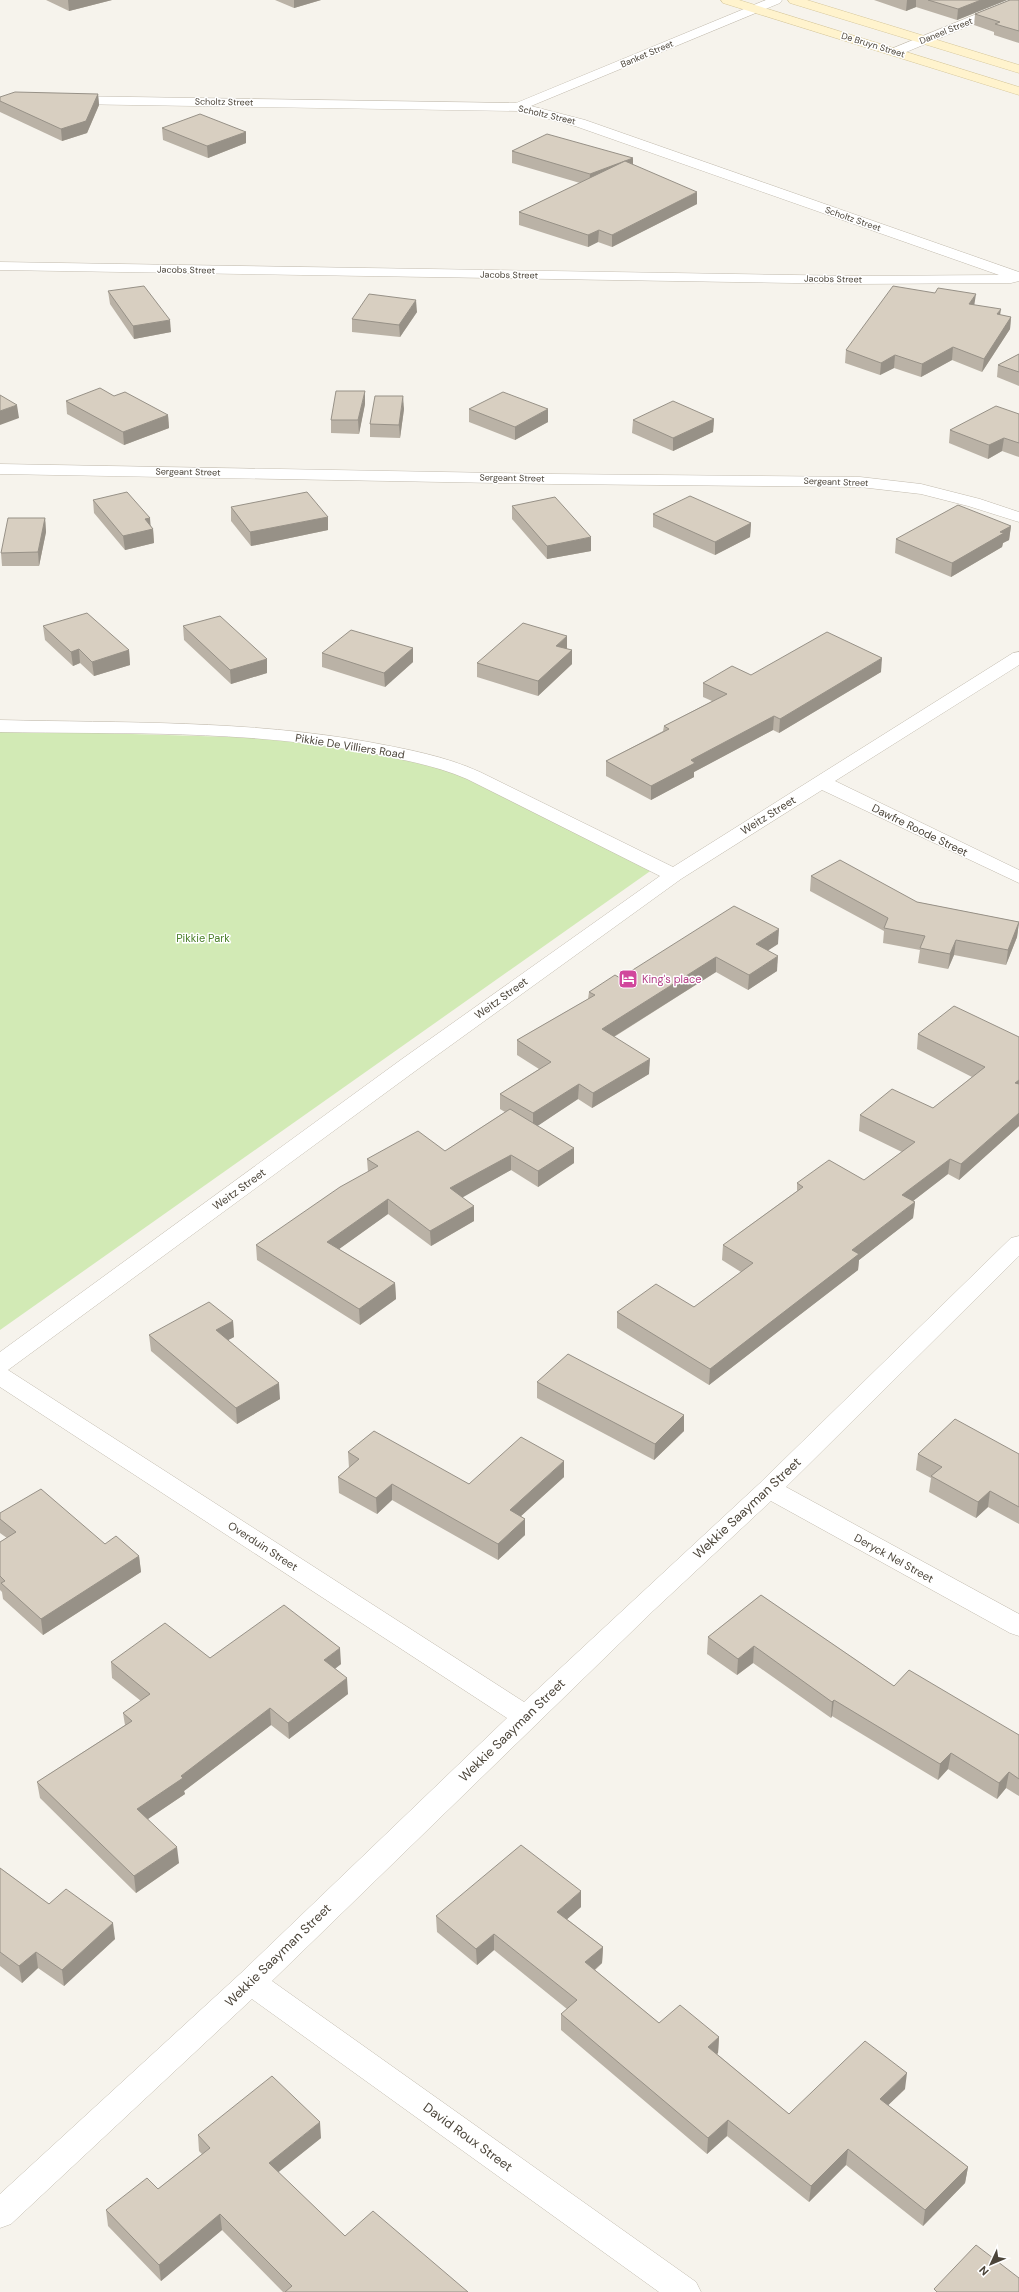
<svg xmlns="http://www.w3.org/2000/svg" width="1019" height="2292" viewBox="0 0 1019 2292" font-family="'DM Sans',sans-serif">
<rect width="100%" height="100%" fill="#f6f3ec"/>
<polygon fill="#d2eab5" points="0,730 298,739 444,766 656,867 0,1330"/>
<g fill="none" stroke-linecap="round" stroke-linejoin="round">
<g stroke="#c2bbae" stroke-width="1">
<g id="street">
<polygon points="766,0 782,0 780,3 531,106 585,120 1019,272 1019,281 1011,283 855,284 0,270 0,262 855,276 999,275 575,126 518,111 69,104 63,100 69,96 516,103"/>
<polygon points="1011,0 1019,0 1019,5 899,55 895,56 889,52 891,49"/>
<polygon points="0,464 553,474 860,477 921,484 980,499 1019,512 1019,522 968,506 921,494 860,487 553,484 0,474"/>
<path d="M1019,652V665L835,781L1019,870V883L822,790L681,879L418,1069L8,1370L524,1702L760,1483L1011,1238L1019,1236V1256L786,1487L1019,1614V1636L1010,1633L771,1501L653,1611L272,1981L696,2282L701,2292H659L252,1999L11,2224L0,2228V2194L241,1973L507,1718L0,1387V1352L402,1059L660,876L467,779C435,765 399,759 365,752C245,730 121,734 0,732V720C123,723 248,720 369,742C406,749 445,756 480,772L673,867L1013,653Z"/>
</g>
</g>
<g stroke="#d6c79b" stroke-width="1">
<g id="secondary">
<polygon points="721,0 739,0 1019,87 1019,95 723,3"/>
<polygon points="788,0 807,0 1019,65 1019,73 790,3"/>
</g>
</g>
<use href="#street" fill="#fff" fill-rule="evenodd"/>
<use href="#secondary" fill="#fff3cd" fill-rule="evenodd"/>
</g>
<g fill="#bab2a6">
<polygon points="46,0 112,0 69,11"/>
<polygon points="275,0 321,0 294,8"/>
<polygon points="874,0 1007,0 957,20 916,7 906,11"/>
<polygon points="1019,0 1019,43 994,35 994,32 974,25 975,14"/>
<polygon points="98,94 99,105 87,133 62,141 0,112 0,97"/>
<polygon points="162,128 246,132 246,143 208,158 163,140"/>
<polygon points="512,151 633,165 697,204 612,247 598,242 588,247 519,225 519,212 580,183 512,163"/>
<polygon points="108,291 171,332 134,339 110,304"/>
<polygon points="975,305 1000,315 1011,317 1010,329 982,372 952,360 921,377 894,368 880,375 845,363 846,350"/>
<polygon points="417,312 400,337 352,332 352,319"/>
<polygon points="1019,354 1019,386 997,377 998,365"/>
<polygon points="114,396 168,415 169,428 124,445 67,414 66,401"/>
<polygon points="365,404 359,434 331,433 331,420"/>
<polygon points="404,409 400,438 370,437 370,424"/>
<polygon points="469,409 548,422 515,440 469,422"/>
<polygon points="1019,414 1019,457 1002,451 988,459 949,443 950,430"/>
<polygon points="714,419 713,432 673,451 632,433 633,420"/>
<polygon points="93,500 150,518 150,525 153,529 154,543 125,550 94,513"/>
<polygon points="512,506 591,551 547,559 512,519"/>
<polygon points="231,507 328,517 328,530 251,546 231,521"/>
<polygon points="653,514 751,523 750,537 715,555 653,527"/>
<polygon points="45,518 46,532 39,566 2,566 1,553"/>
<polygon points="1011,526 1009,540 1003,543 1002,547 951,577 895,553 896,539"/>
<polygon points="43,626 129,650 130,665 94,676 80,663 73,666 45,640"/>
<polygon points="183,626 267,673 231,684 184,640"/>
<polygon points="413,648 413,662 385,687 322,667 322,653"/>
<polygon points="567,649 572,650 572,664 538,696 477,677 477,663"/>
<polygon points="881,672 779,733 773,730 694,772 694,777 651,800 606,776 606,761 663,731 664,726 712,701 703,697 703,683 751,675"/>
<polygon points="811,876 917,902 1019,922 1017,937 1006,965 954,955 948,969 918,963 920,950 883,943 884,931 810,891"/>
<polygon points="778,944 768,950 777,971 748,990 716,972 614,1037 649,1074 592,1108 578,1099 537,1126 574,1163 538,1187 511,1170 462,1197 474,1221 431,1246 388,1214 339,1249 395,1283 396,1299 360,1325 257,1260 256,1245 368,1172 367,1159 445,1151 505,1112 500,1109 500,1094 539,1069 517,1055 517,1040 588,999 589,992 620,978"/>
<polygon points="918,1034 1019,1037 1019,1126 959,1180 948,1174 913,1201 915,1202 913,1218 859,1260 858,1270 709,1385 617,1328 617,1312 694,1307 741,1272 722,1260 723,1245 797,1191 797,1183 864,1180 902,1152 859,1131 860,1115 933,1108 972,1077 917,1049"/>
<polygon points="233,1321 234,1337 228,1340 280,1399 237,1424 151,1351 149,1335"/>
<polygon points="537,1382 684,1431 654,1460 537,1398"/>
<polygon points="348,1452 469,1484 564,1477 521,1516 525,1519 525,1535 498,1560 392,1500 377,1514 339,1493 338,1477 349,1468"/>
<polygon points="918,1454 1019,1454 1019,1524 988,1507 976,1518 929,1492 931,1478 916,1470"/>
<polygon points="0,1513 105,1544 139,1556 141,1572 43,1635 3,1599 2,1592 0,1590 0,1542 7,1538 0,1533"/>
<polygon points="761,1595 894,1686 1019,1735 1019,1796 1006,1788 997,1799 948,1769 938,1780 832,1716 831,1718 753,1663 737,1675 707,1654 708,1637"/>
<polygon points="210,1658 341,1664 335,1669 348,1694 289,1739 271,1725 184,1791 185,1794 148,1819 179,1863 136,1893 40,1798 37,1782 125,1725 123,1713 141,1701 112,1678 111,1662"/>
<polygon points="0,1868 49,1904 115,1939 64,1986 38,1968 22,1983 0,1966"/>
<polygon points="581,1907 567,1919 603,1947 602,1963 595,1970 659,2023 719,2037 718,2053 717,2054 789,2114 905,2089 888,2105 968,2167 965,2183 923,2226 846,2165 809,2202 727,2136 707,2154 561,2030 561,2014 567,2009 494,1950 477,1965 437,1932 436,1916"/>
<polygon points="198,2135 321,2138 278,2172 345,2236 468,2292 283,2292 222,2230 161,2281 108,2226 106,2210 158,2189 202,2154 199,2151"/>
</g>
<g fill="#979187">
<polygon points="68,0 112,0 69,11"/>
<polygon points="294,0 321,0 294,8"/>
<polygon points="907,0 916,0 916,7 906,11"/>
<polygon points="981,0 1007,0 957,20 958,9"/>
<polygon points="98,94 99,105 87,133 62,141 61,129"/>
<polygon points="246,132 246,143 208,158 207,146"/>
<polygon points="633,158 633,170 589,186 590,174"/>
<polygon points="697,192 697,204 612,247 612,235"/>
<polygon points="599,230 598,242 588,247 588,235"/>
<polygon points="976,294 974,307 969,304"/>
<polygon points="416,300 417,312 400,337 399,325"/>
<polygon points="1001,309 999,322 997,314"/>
<polygon points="1011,317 1010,329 982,372 984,359"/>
<polygon points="170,320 171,332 134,339 133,326"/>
<polygon points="953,347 952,360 921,377 922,364"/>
<polygon points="895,355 894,368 880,375 881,363"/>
<polygon points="365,391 365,404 359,434 358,420"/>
<polygon points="403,396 404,409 400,438 399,425"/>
<polygon points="17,405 19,418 0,425 0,411"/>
<polygon points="548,409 548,422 515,440 515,427"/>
<polygon points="168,415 169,428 124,445 123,432"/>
<polygon points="714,419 713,432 673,451 673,438"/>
<polygon points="1004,438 1002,451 988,459 989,445"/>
<polygon points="328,517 328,530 251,546 250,532"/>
<polygon points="45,518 46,532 39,566 38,552"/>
<polygon points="150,518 151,530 153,529 154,543 125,550 123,536 145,519"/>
<polygon points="751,523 750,537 715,555 715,542"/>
<polygon points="1011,526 1009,540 1003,543 1002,547 951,577 952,563 1000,532"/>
<polygon points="591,537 591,551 547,559 547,546"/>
<polygon points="567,636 567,650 556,646"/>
<polygon points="413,648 413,662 385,687 384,673"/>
<polygon points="79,649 80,663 73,666 71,652"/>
<polygon points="129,650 130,665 94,676 92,662"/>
<polygon points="572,650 572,664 538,696 538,681"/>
<polygon points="882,658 881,672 779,733 780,719"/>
<polygon points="267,659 267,673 231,684 230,670"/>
<polygon points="774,716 773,730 694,772 694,777 651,800 651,786 691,760"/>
<polygon points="1019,922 1017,937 1006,965 1008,950"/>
<polygon points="779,929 778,944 755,959 756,944"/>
<polygon points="956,940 954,955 948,969 950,954"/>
<polygon points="778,956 777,971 748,990 749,975"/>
<polygon points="716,957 716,972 602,1044 602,1029"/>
<polygon points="650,1059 649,1074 592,1108 593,1093"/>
<polygon points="1019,1080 1019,1093 1015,1083"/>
<polygon points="579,1084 578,1099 533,1129 533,1113"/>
<polygon points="1019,1113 1019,1126 959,1180 961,1164"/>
<polygon points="574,1148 574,1163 538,1187 538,1171"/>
<polygon points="511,1155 511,1170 451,1204 450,1188"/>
<polygon points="950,1159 948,1174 900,1211 902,1195"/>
<polygon points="388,1199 388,1214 328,1257 327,1242"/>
<polygon points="915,1202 913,1218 859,1260 858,1270 709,1385 710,1369 852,1250"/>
<polygon points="474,1206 474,1221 431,1246 430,1231"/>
<polygon points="395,1283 396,1299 360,1325 359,1309"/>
<polygon points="233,1321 234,1337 217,1346 216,1330"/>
<polygon points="279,1383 280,1399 237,1424 236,1408"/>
<polygon points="684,1415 684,1431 654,1460 655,1444"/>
<polygon points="564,1461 564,1477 510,1526 510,1510"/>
<polygon points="392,1484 392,1500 377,1514 376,1498"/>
<polygon points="990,1491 988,1507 976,1518 978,1502"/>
<polygon points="525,1519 525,1535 498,1560 498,1544"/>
<polygon points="139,1556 141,1572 43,1635 41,1619"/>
<polygon points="754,1646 753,1663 737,1675 738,1659"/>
<polygon points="340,1648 341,1664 325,1676 324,1660"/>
<polygon points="347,1678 348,1694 289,1739 288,1723"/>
<polygon points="834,1700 832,1716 831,1718 832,1702"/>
<polygon points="270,1708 271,1725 184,1791 185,1794 139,1825 137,1809"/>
<polygon points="951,1753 948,1769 938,1780 940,1764"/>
<polygon points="1009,1772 1006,1788 997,1799 999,1783"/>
<polygon points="177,1847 179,1863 136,1893 134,1876"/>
<polygon points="581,1891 581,1907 557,1928 557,1912"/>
<polygon points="113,1923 115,1939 64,1986 62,1970"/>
<polygon points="494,1934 494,1950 477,1965 476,1949"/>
<polygon points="603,1947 602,1963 585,1978 585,1962"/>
<polygon points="36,1952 38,1968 22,1983 19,1966"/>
<polygon points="719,2037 718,2053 707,2063 708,2047"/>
<polygon points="907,2073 905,2089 878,2115 880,2099"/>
<polygon points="728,2120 727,2136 707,2154 708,2138"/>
<polygon points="320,2122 321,2138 270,2179 269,2163"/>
<polygon points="848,2149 846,2165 809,2202 811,2186"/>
<polygon points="968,2167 965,2183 923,2226 925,2210"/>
<polygon points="220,2214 222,2230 161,2281 159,2265"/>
</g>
<g fill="#d8cfc1" stroke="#979187">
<polygon points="928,0 981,0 958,9"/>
<polygon points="1010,0 1019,0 1019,31 995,24 1000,22 975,14"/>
<polygon points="15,92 98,94 86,121 61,129 0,101 0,97"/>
<polygon points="200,114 246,132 207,146 162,128"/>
<polygon points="547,134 633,158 590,174 512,151"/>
<polygon points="625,161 697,192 612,235 599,230 588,235 519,212"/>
<polygon points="144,286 170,320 133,326 108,291"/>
<polygon points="893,286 935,293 938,288 976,294 969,304 1001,309 997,314 1011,317 984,359 953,347 922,364 895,355 881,363 846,350"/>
<polygon points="369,294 416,300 399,325 352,319"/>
<polygon points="1019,354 1019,372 998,365"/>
<polygon points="100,388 114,396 125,392 168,415 123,432 66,401"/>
<polygon points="336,391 365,391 358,420 331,420"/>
<polygon points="503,392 548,409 515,427 469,409"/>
<polygon points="0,395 17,405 0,411"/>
<polygon points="375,396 403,396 399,425 370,424"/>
<polygon points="673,401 714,419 673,438 633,420"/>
<polygon points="996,406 1019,414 1019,443 1004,438 989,445 950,430"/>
<polygon points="127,492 150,518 145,519 153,529 123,536 93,500"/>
<polygon points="307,492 328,517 250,532 231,507"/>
<polygon points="690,496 751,523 715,542 653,514"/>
<polygon points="555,497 591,537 547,546 512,506"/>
<polygon points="958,505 1011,526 1000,532 1004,533 952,563 896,539"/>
<polygon points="8,518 45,518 38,552 1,553"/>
<polygon points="87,613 129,650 92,662 79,649 71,652 43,626"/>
<polygon points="220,616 267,659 230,670 183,626"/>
<polygon points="523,623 567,636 556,646 572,650 538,681 477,663"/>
<polygon points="351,630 413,648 384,673 322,653"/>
<polygon points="827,632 882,658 780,719 774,716 691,760 695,763 651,786 606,761 669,729 664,726 727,694 703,683 732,666 751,675"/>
<polygon points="840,860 917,902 1019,922 1008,950 956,940 950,954 920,948 925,936 884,928 888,918 811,876"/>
<polygon points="734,906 779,929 756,944 778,956 749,975 716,957 602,1029 650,1059 593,1093 579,1084 533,1113 500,1094 551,1062 517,1040 595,995 589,992 615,975 620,978"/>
<polygon points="954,1006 1019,1037 1019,1080 1015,1083 1019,1084 1019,1113 961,1164 950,1159 902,1195 915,1202 852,1250 859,1254 710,1369 617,1312 656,1284 694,1307 753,1263 723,1245 803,1187 797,1183 829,1160 864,1180 915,1142 860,1115 892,1089 933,1108 985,1067 918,1034"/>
<polygon points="510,1109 574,1148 538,1171 511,1155 450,1188 474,1206 430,1231 388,1199 327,1242 395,1283 359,1309 256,1245 340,1187 378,1166 367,1159 418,1131 445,1151"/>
<polygon points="209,1302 233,1321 216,1330 279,1383 236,1408 149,1335"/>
<polygon points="568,1354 684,1415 655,1444 537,1382"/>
<polygon points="955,1419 1019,1454 1019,1507 990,1491 978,1502 931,1476 942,1467 918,1454"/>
<polygon points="374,1431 469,1484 521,1437 564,1461 510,1510 525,1519 498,1544 392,1484 376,1498 338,1477 359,1459 348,1452"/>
<polygon points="41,1489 105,1544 116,1536 139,1556 41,1619 1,1583 5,1581 0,1576 0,1542 16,1532 0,1519 0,1513"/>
<polygon points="761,1595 894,1686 909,1670 1019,1735 1019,1779 1009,1772 999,1783 951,1753 940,1764 834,1700 832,1702 754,1646 738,1659 708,1637"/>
<polygon points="284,1605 340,1648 324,1660 347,1678 288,1723 270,1708 181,1776 183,1778 137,1809 177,1847 134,1876 37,1782 132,1721 123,1713 150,1694 111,1662 165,1623 210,1658"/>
<polygon points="521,1845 581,1891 557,1912 603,1947 585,1962 659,2023 680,2005 719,2037 708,2047 789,2114 865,2041 907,2073 880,2099 968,2167 925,2210 848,2149 811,2186 728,2120 708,2138 561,2014 577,2000 494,1934 476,1949 436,1916"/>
<polygon points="0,1868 49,1904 66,1889 113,1923 62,1970 36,1952 19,1966 0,1952"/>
<polygon points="272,2076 320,2122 269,2163 345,2236 373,2211 468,2292 285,2292 292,2286 220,2214 159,2265 106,2210 147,2178 158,2189 210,2148 198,2135"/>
<polygon points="976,2245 1019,2278 1019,2292 937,2292 934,2289"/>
</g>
<defs>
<g id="hotel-square" transform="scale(1)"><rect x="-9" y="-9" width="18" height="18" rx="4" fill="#d1479c" stroke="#fff"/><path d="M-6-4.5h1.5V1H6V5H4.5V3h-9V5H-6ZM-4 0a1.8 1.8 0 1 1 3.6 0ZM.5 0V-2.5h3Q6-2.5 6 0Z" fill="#fff"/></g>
</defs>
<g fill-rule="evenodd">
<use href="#hotel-square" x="628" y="979"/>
</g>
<g text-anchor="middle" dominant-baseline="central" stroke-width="3" stroke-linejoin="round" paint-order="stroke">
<g font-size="9" fill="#4b4439" stroke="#fff">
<text transform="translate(946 31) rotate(-22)">Daneel Street</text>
<text transform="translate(873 45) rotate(17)">De Bruyn Street</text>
<text transform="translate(647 54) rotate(-23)">Banket Street</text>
<text transform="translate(224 102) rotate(1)">Scholtz Street</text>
<text transform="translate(547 115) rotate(13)">Scholtz Street</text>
<text transform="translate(853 219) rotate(19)">Scholtz Street</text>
<text transform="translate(186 270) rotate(1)">Jacobs Street</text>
<text transform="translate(509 275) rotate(1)">Jacobs Street</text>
<text transform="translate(833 279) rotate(1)">Jacobs Street</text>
<text transform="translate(188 472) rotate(1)">Sergeant Street</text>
<text transform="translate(512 478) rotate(1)">Sergeant Street</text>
<text transform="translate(836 482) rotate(2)">Sergeant Street</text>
</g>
<g font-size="11" fill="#4b4439" stroke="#fff">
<text transform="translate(350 746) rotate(9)">Pikkie De Villiers Road</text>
<text transform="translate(768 815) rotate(-32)">Weitz Street</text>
<text transform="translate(920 830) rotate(26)">Dawfre Roode Street</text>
<text transform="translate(501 998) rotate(-36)">Weitz Street</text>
<text transform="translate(239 1189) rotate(-36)">Weitz Street</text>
<text transform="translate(263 1546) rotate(33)">Overduin Street</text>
<text transform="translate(894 1558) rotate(29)">Deryck Nel Street</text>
</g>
<g font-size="11" fill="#4a7f2a" stroke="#fff">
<text x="203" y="938">Pikkie Park</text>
</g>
<g font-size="11" fill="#b23c85" stroke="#fff" text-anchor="start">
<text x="642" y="979">King's place</text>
</g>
<g font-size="13" fill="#4b4439" stroke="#fff">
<text transform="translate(747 1508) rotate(-43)">Wekkie Saayman Street</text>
<text transform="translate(512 1730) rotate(-44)">Wekkie Saayman Street</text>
<text transform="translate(278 1955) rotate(-44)">Wekkie Saayman Street</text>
<text transform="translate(468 2137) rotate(36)">David Roux Street</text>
</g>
</g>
<g transform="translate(991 2264) rotate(226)" stroke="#ffffff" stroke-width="3" paint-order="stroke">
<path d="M0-3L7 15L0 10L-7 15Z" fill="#4b4439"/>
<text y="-6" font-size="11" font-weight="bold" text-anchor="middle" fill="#4b4439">N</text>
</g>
</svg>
